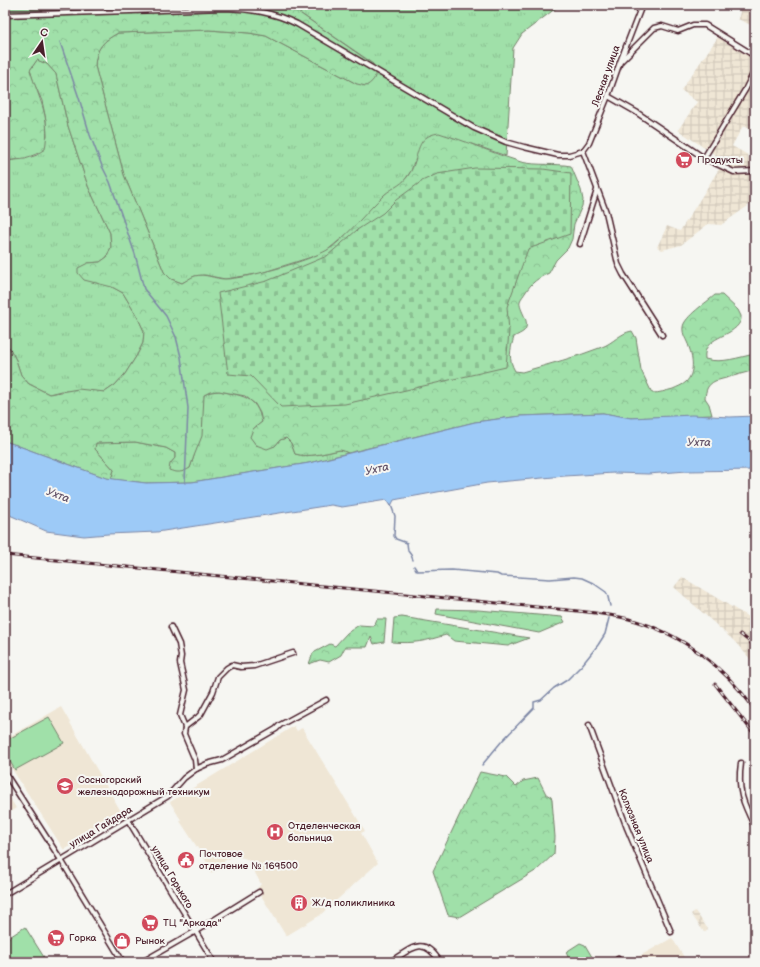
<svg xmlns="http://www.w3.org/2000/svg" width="760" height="967" viewBox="0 0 760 967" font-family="'Balsamiq Sans',sans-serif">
<defs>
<pattern id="industrial-grid" width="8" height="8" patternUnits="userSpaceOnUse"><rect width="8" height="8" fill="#efe6d5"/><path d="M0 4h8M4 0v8" fill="none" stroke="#cec5b7"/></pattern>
<pattern id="grass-tufts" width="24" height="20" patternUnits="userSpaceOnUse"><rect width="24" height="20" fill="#a0e0a9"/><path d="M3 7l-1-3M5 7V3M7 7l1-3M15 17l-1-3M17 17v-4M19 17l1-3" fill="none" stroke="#8bc092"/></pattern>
<pattern id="forest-crowns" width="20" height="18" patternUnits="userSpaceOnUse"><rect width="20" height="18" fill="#a0e0a9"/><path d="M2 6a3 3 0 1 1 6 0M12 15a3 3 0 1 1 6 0" fill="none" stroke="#8bc092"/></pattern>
<pattern id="cemetery-stones" width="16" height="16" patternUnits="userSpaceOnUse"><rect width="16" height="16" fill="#a0e0a9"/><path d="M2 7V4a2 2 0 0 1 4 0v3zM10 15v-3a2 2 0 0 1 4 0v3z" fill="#8bc092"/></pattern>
</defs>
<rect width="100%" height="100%" fill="#f6f6f2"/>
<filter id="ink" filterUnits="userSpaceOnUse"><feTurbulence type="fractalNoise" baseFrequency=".025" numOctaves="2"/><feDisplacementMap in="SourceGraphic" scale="8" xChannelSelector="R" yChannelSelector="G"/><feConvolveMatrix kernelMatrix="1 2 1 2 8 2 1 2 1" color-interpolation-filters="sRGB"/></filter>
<g filter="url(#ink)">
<g fill="#efe6d5">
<polygon points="61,707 123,815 64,850 5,758 5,739"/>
<polygon points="294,726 297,731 302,728 365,831 361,833 378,863 319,916 286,936 257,889 261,884 248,860 244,858 235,856 224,861 224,864 220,869 210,873 208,864 180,821 181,820 170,802"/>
<polygon points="5,790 16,808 5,815"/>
<polygon points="672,938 687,962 629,962"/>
</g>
<g fill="url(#industrial-grid)">
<polygon points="741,8 755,13 755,27 738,19"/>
<polygon points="718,37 755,60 755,132 743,126 732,146 748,155 755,184 755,201 721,225 708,224 681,245 662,250 657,247 667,226 680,231 724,161 678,130 697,102 681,90"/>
<polygon points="682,577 755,621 755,664 733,640 674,587"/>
<polygon points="695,911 708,929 704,932 691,914"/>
</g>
<g fill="url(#grass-tufts)" stroke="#75806a">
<path d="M288,5H560L522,34L513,48L506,156L466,142L414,162L411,171L404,181L398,187L385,194L354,228L324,253L258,274L225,279L204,275L195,276L182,283L171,279L164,272L124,175L95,66C96,48 103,41 118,33L209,30L249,33L266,36L357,84L368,60Z"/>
<polygon points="37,60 47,64 56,74 68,126 88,186 110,233 111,247 107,257 100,262 88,263 112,287 123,293 138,318 144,331 143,343 137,355 125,374 115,385 105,392 61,391 49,394 29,384 21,375 16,360 9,347 5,346 5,161 25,159 37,155 47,136 46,120 42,101 34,83 30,70"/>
<path d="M219,391C242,396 256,395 262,422L253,429L251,437L256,445L275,446L280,440L286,438L291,443L295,454C309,458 325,453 340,450L344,451L348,453L309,463L192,482L146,483L111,479L114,470L95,449L96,443L135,442L166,448L175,453V458L170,464L190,468L194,456L204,395L210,392Z"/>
</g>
<g fill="url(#forest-crowns)" stroke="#75806a">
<path d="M5,5H288L373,64C377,75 376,80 366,86L357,84L266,36L249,33L209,30L118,33C103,41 96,48 95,66L124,175L164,272L171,279L182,283C186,281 191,277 195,276C205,273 215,279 225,279C245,279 317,259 332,247C352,231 366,212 384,195C394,186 403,186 411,171C420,154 415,136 439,133C467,141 494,154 521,162C538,166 555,163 571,166L581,190L583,200L582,206L574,224L572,239L568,248L556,260L549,273C538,278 532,282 525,293C524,295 521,298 520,301C518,310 532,322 524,331C522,333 517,335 514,337C510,350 508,359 515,371L522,372C549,364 577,357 602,347C613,343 620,333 632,331L636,338L641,370L652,393C660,393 665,391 673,389C677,387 683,385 686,382C695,373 693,358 689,347C687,340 682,335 683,327C684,317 707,302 715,295H722L738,310L741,316C741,318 741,320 740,322C732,338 702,336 705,359C722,364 739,357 755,354V370L715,381C707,385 706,390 705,398L709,404L712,415L631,418L603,413L521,416L475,422L348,453L344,451L340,450C325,453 309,458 295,454L291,443L286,438L280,440L275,446L267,449L256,445L250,437L253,429L262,422L260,413L255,404L245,396L219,391L210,392L204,395L202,436L194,456L190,468C182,473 177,473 169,470L170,464L175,458V453L166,448L135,442L96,443L95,449L114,470L111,479L106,478L5,441V346L9,347L16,360L21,375L29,384L49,394L78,389L105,392L115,385L125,374L137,355L143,343L144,331L138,318L123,293L112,287L84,280L78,273V268L88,263L100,262L107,257L111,247L110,233L88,186L68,126L56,74L47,64L37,60L30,70C39,100 51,116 45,149C32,158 20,159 5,161Z"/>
<polygon points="437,609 478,610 562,617 565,622 539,633 436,614"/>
<path d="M402,617L529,638L508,646L454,641L446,635C425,641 415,644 392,642L394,618Z"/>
<polygon points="377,619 386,619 384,642 374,644 371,637 367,647 345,647 341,655 329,662 320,660 309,664 313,653 330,644 335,646 347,633 359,625 374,626"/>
<polygon points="480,772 506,777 516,787 523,781 538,778 546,794 551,797 552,800 555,837 554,854 537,870 459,917 448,915 433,871"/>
</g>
<polygon fill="url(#cemetery-stones)" stroke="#75806a" points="475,168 543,169 571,173 570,234 528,249 507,307 509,331 506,367 345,404 281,407 251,376 228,374 218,293 267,281 327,256 357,230 383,213 396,200 422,181 437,174"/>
<g fill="#a0e0a9" stroke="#75806a">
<polygon points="49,717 64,743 15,770 5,753 5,741"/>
<polygon points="25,927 47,962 5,962 5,940"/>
<polygon points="580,943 585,945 595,962 570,962 566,952"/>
</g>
<polygon fill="#9dcaf7" stroke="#7c86a5" points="603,413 631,418 692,415 730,417 755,416 755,470 687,471 648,474 614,473 565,476 487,483 399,499 394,500 391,506 387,500 342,507 331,505 157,532 108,534 84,536 46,531 5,513 5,441 106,478 146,483 192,482 309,463 475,422 521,416"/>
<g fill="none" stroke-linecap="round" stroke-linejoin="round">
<g stroke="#7c86a5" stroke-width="1.5">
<polyline points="60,42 79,98 90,135 102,166 110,182 135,254 144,289 166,316 176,337 181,357 188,408 185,483"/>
<polyline points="391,505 395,516 394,536 396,539 407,543 408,551 411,555 413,560"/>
<polyline points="414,566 417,571 452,570 497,574 501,576 550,579 574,577 582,578 593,583 606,592 608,597 610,606"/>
<polyline points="482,765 502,741 534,708 534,702 541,700 554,688 567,680 582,665 598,645 605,634 609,618"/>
</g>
<g stroke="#4a1f2b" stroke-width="7">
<g id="minor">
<path d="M5,15L224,8C250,9 273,12 297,24L474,128L506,142L524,147L558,155H569L583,151L589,143L608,96L620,62L642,5"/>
<polyline points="621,61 654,28 662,26 678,31 693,25 705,25 755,56"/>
<polyline points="608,96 636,112 704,158 734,172 755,171"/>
<polyline points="583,151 606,212 618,264 623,274 662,335"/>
<polyline points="704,158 745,90 755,70"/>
<polyline points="580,244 597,190"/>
<polyline points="171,627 179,644 181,656 180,663 186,690 180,715 185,727 184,734 195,760 196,769"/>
<polyline points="589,725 627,828 671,932"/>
<polyline points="185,727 198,717 201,714 213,692 218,677 227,668 232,665 241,667 254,666 293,653"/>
<path d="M741,763C737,790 743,803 755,827"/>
<polyline points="5,773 61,860 123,962"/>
<polyline points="128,820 214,962"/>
<polyline points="5,894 168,796 184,778 196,769 207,764 222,760 276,729 280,725 326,700"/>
<polyline points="618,959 620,962"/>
<polyline points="142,962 196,931 259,892"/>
<path d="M390,962C411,949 423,934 440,962"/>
</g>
</g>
<use href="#minor" stroke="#f6f6f2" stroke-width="4"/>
<g stroke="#4a1f2b" stroke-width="3">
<g id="rail">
<path d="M5,555L568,610C589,612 609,614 629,619C681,633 724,666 755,710"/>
<polyline points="753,610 755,611"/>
<polyline points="740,634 755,646"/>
<polyline points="715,684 755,735"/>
</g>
</g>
<use href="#rail" stroke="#f6f6f2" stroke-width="1.5" stroke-dasharray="4.5" stroke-linecap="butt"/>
</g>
</g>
<defs>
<g id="supermarket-disc" transform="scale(0.9)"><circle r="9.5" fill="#d1495b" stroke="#f6f6f2"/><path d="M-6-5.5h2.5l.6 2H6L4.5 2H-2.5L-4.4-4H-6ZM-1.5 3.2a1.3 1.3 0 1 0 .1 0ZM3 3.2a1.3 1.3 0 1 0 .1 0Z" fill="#fff"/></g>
<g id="university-disc" transform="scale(0.9)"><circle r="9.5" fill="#d1495b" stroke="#f6f6f2"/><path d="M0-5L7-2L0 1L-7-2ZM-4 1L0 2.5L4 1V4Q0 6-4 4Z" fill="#fff"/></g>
<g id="hospital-disc" transform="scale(0.9)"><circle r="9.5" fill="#d1495b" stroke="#f6f6f2"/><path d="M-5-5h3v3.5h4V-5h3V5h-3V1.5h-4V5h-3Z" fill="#fff"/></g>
<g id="civic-disc" transform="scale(0.9)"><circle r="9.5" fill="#d1495b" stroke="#f6f6f2"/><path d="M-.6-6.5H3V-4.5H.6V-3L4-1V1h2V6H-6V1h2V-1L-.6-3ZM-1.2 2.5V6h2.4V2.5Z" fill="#fff"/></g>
<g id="building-disc" transform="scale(0.9)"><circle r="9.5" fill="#d1495b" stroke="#f6f6f2"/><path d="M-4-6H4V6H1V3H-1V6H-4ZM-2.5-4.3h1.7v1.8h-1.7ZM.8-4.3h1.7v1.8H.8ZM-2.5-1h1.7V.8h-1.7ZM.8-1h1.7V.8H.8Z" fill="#fff"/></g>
<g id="shop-disc" transform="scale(0.9)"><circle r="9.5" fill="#d1495b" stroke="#f6f6f2"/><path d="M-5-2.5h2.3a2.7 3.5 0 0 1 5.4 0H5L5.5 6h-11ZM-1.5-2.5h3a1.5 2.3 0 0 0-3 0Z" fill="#fff"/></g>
</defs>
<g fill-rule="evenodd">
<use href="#supermarket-disc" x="684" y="160"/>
<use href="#university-disc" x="65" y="786"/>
<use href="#hospital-disc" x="275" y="832"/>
<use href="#civic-disc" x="186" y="860"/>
<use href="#building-disc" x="299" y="903"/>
<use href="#supermarket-disc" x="150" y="923"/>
<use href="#supermarket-disc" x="56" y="938"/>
<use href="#shop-disc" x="122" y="941"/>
</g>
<g text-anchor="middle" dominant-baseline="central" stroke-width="4" stroke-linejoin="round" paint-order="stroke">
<g font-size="10" fill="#4a1f2b" stroke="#f6f6f2">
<text transform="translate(606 76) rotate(-70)">Лесная улица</text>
<text transform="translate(636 826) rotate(68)">Колхозная улица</text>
<text transform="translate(101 827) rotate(-31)">улица Гайдара</text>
<text transform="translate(172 877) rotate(59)">улица Горького</text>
</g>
<g font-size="10" fill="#4a1f2b" stroke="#f6f6f2" text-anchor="start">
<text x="697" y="160">Продукты</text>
<text x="78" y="780">Сосногорский<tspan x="78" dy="12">железнодорожный техникум</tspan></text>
<text x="288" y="826">Отделенческая<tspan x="288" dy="12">больница</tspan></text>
<text x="199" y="854">Почтовое<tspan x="199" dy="12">отделение № 169500</tspan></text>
<text x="312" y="903">Ж/д поликлиника</text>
<text x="163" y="923">ТЦ "Аркада"</text>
<text x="69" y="938">Горка</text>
<text x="135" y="941">Рынок</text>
</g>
<g font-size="11" font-style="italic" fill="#635268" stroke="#f6f6f2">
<text x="699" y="442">Ухта</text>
<text transform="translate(377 469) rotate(-12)">Ухта</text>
<text transform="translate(58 495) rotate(20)">Ухта</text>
</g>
</g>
<rect width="760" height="967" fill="none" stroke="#f6f6f2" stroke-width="20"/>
<rect x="10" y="10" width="740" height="947" fill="none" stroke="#4a1f2b" stroke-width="1.5" filter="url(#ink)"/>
<g transform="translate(42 42) rotate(13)" stroke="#f6f6f2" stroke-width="3" paint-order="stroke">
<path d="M0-3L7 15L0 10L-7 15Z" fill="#4a1f2b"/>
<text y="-6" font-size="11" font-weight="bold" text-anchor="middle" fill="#4a1f2b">С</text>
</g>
</svg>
